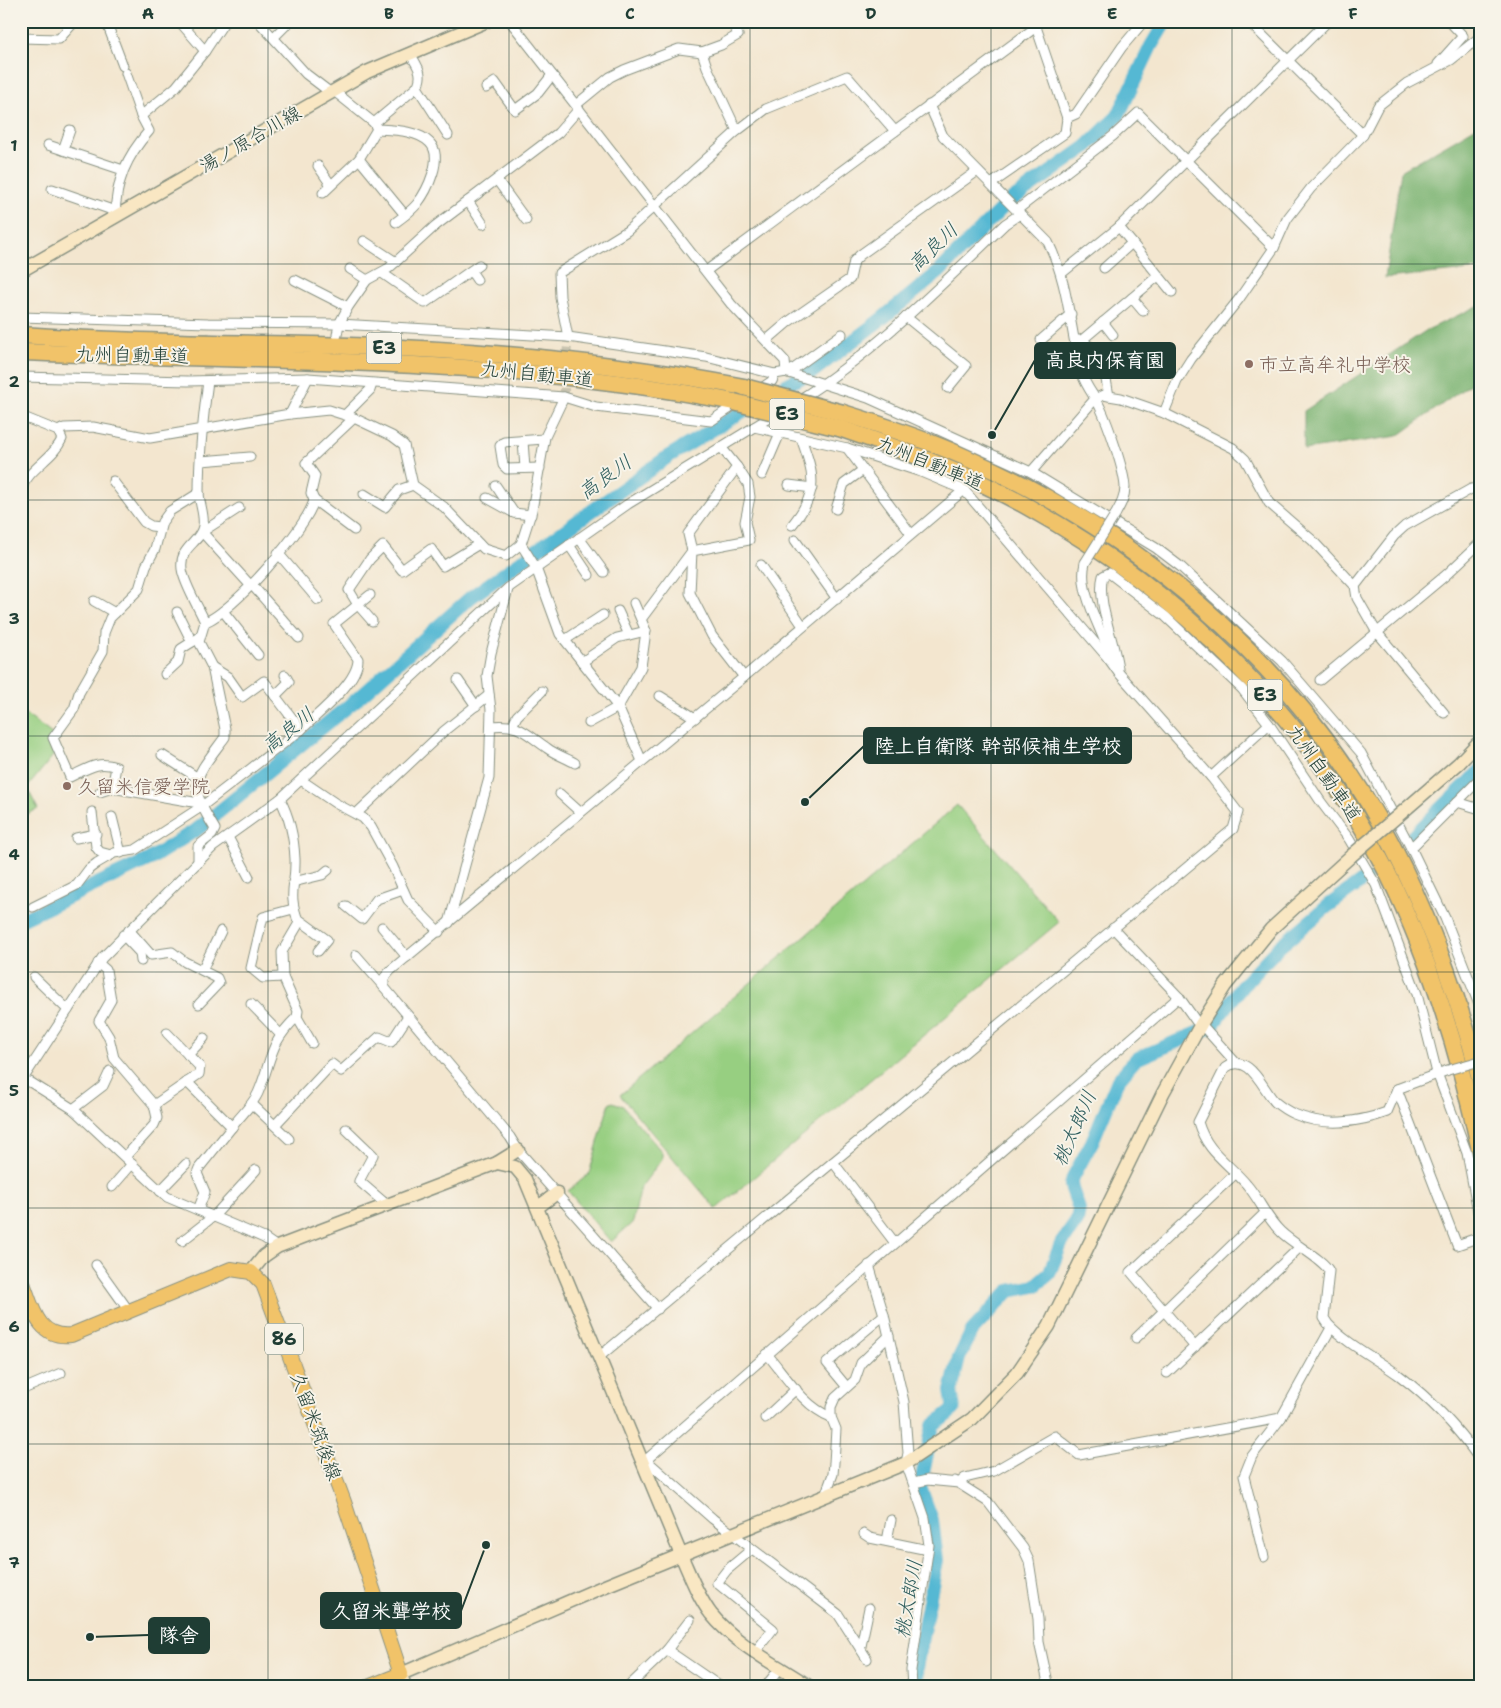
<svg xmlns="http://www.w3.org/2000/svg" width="1501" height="1708" viewBox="0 0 1501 1708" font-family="'Shantell Sans','Klee One',sans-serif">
<rect width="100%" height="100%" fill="#f7f3e8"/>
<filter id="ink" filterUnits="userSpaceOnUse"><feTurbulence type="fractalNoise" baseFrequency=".02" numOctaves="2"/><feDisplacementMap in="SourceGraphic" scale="10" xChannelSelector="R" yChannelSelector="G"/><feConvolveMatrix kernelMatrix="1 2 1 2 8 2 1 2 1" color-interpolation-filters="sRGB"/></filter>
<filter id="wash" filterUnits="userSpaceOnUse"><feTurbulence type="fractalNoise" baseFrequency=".0096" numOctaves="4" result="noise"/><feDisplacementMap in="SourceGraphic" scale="20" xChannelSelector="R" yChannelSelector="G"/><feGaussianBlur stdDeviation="1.12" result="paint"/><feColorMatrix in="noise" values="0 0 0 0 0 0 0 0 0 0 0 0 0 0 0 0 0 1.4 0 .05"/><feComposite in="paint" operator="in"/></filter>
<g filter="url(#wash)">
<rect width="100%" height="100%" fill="#f3e6cf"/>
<g fill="#97cf81" stroke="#5b865a">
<polygon points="21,711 52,734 56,752 27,788 38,809 21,817"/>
<polygon points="957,805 1059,922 716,1209 620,1095"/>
<polygon points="613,1102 623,1106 662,1152 662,1159 641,1187 633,1222 611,1242 568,1191 589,1174 609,1104"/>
</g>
<g fill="#79b26f" stroke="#4c7852">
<polygon points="1480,125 1480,269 1385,278 1401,171"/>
<polygon points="1480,305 1480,377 1398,436 1304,450 1304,411 1427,330"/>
</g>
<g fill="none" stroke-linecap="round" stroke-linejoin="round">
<g stroke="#54b8d3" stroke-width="14">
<polyline points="1412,837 1480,771"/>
<polyline points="21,920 150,859 199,828 357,699 471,597 669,456 791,382 811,373 884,317 939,272 1006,204 1086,147 1118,116 1151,46 1166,21"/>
<polyline points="917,1687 916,1668 937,1560 932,1520 920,1487 933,1426 954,1409 951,1391 954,1379 959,1358 972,1331 1009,1291 1035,1286 1049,1274 1061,1244 1077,1221 1079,1209 1071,1186 1073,1177 1092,1142 1118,1080 1136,1059 1211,1027 1243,985 1278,948 1328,906 1365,879"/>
</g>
</g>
</g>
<g filter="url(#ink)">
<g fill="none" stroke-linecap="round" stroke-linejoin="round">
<g stroke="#c9c4b0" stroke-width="9" stroke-dasharray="9 4.5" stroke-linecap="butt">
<polyline points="205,333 208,381"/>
<polyline points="564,397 568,337"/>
</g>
<g stroke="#899282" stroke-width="11">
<g id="street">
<polyline points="106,21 123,66"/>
<polyline points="179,21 205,51 225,21"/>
<polyline points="258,21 306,74 331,93"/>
<polyline points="510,21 731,304 785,361 786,372"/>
<polyline points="1248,21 1363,135"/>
<polyline points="274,37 290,21"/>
<polyline points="21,38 59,39 75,21"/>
<polyline points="702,52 707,67 737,131"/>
<path d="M411,55C418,67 424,74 417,87"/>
<polyline points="1438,64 1463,36 1449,21"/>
<polyline points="486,88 495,82 515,110 538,93 552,75"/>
<path d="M334,91L374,123L377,129C393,130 418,130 430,143C444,158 427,191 417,204C411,211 403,217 396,222"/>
<polyline points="577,104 610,77 624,70 679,49 702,52 721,45 738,35 732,21"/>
<path d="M929,105L943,136L1048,242C1070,287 1069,328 1082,374C1086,387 1094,395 1100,407C1108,424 1124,469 1125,487C1125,498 1120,506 1115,515"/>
<polyline points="141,116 176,87 205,51"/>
<polyline points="1067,118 1076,114 1122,47 1144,21"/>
<polyline points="374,123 417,87 448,135"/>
<polyline points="48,145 123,170"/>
<polyline points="63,150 70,130"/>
<polyline points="359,159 405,215"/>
<polyline points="318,166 331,185"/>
<polyline points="497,180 526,220"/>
<polyline points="991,184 1065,133 1067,118 1034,21"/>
<polyline points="52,189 115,211"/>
<polyline points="323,193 359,159 377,129"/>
<polyline points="468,201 483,224"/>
<polyline points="1017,210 1113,136 1138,113 1274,248"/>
<path d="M115,216C116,181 126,157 149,131L141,116L126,73"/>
<polyline points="1119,227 1172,292"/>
<polyline points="364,241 396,262"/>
<polyline points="1104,268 1132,243"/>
<polyline points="350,269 367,280"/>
<polyline points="471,271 477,280"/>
<polyline points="706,271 1036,27"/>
<polyline points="382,273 425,303 479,265"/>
<polyline points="1062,273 1119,227 1328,21"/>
<polyline points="295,280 348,307"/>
<polyline points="1132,298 1143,311"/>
<polyline points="21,317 208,323 339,324 568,337 706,357 775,374 786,372 868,398 1031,472 1156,548 1181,567 1282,661 1361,753 1411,848"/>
<polyline points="906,317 966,366 948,388"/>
<polyline points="1103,322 1113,335"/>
<polyline points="337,335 339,324 348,307 367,280 389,268 435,226 558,133 579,109"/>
<polyline points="568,337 560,297 559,273 627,231 737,131 766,109 847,76 895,131"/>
<polyline points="767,340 788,322 850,279 854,261 860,255 976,172"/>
<polyline points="1041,340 1071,314"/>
<polyline points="1076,340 1082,340 1158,276"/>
<polyline points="1082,340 1102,357 1109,396"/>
<polyline points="788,373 842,334"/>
<polyline points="21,377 188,381 308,378 564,397 596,407 711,421 738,403"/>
<polyline points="757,391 772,381 775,374"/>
<path d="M797,401C874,353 939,287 1005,224L1020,214"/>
<polyline points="1164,413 1177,381 1191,359 1239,299 1274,248 1287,219 1311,188 1363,135 1378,106 1407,83 1451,60 1480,37"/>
<polyline points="290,414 308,378"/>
<polyline points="346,414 370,390 372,384"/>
<polyline points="21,416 58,431 64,428 93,427 150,438 290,414 329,410 354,418"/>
<polyline points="754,427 847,448 921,472 964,490 1108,658"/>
<polyline points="523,441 525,468"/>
<polyline points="847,448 911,534"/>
<polyline points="201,461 250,457"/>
<polyline points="737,467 748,484 750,497 745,522 749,540 692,551 690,593 712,636 744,677"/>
<polyline points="540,468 507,469 503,465 500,446 504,442 544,439"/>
<polyline points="1031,472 1095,399 1103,395 1121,398 1164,413 1233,448 1245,459 1269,503 1312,540 1355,586 1357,598 1376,631 1444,713"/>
<polyline points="762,475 780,433"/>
<polyline points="113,481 144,522 151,526 160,527"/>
<polyline points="789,485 812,488"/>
<polyline points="496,486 514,513 531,515"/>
<path d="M21,489C29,468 53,459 62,439L58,431"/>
<polyline points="364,494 385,507 399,490 413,485"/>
<polyline points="487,498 514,513"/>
<polyline points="314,500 354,530"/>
<polyline points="239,508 202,532 251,586"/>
<polyline points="836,509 844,484 863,470"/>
<path d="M792,525C820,491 814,475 801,438"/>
<polyline points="579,538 604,572"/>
<polyline points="795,540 837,599"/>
<polyline points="521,544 536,568 560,634 618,707 642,761"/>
<polyline points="569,545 589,575"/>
<polyline points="278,553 318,600"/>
<polyline points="761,565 803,626"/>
<polyline points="252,585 299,638"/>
<polyline points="1355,586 1394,536 1405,526 1471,489 1480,488"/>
<polyline points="94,601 115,613"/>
<polyline points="223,611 258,655"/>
<polyline points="618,611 629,635"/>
<polyline points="177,612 192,642"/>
<polyline points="642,618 692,551 688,534 737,467 721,447"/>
<polyline points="372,621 358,605 349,590 370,559 383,546 402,570 431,549 443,566 479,544"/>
<path d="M205,622C232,613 308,527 314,500L311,493L315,476L306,463L354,418L392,436L404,445L413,485L444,507L484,549L506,556L521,544L532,510L545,437L564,397"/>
<polyline points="565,640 603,615"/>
<polyline points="582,662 617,638 646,631"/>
<path d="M1118,669C1115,642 1096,601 1103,576L1109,573L1165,616L1242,689L1269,724L1321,802L1349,839L1376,885L1417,994L1437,1073L1467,1153L1480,1222"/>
<polyline points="165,674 178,662 181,649 200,637"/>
<polyline points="458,680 476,706"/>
<polyline points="1320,680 1446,575 1480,543"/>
<polyline points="275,696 289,682 285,675"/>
<polyline points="660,696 695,718"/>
<polyline points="589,723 618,707 641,667 646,631 634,603"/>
<path d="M491,726C520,723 525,733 547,748C555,754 566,758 575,763"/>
<polyline points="512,726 517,716 542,691"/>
<path d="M301,730C317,714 358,683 358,659L334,624L370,595"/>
<polyline points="162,755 198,778"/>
<polyline points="1211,777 1269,724"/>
<polyline points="1480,779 1411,848 1445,918 1480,1007"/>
<polyline points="301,780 335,803 363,818 371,827 393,867 408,900 439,932"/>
<path d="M112,788L116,767C98,760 87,769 70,777L53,738L74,709L79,693L103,651L104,633L110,618L139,589L146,566L155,549L162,522L170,511L199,493"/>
<polyline points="100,792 112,788 199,803"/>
<polyline points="560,794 580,812"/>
<path d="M280,799C290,818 294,837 295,859C296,887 287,893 299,923L282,952L283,977L298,1011L297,1017L312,1043"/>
<polyline points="1457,802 1480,809"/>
<polyline points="92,812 96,847 100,852 111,855"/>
<polyline points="356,814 444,731 489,695"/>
<polyline points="112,817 121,853"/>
<polyline points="228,837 249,877"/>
<polyline points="76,838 96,834"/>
<path d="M198,863V846L212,835L215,829C186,782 194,779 225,737V729L212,667L199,642L205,622C199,608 184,584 182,569C179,546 200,544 203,526C205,515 199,503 199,492C199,455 203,418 208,381"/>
<polyline points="293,882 322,875 328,870"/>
<polyline points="346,906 362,919 377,899 403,890"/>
<polyline points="33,907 77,885 89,869 97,863 114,853 135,850 201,807 301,730 264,681 242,697 228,677 212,667"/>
<polyline points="297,918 327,940 318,951"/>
<polyline points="449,923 489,778 491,710 487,676 491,653 508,589"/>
<polyline points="382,927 407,957"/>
<polyline points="1113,928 1179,997 1196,1021 1201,1024 1236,1063"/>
<polyline points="129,930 151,955 172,952 185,962 217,978 219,983 199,1004"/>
<polyline points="123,935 140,953 141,961"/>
<polyline points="356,955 384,987"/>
<polyline points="98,963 106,970 111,1000 99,1021 109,1037 114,1058 154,1105"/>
<polyline points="202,970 221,931"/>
<polyline points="34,977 68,1010"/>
<polyline points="283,977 263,978 251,968 263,917 293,909"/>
<polyline points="251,1004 281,1035"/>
<polyline points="188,1055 204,1038"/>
<path d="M1448,1070L1397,1089L1387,1112C1358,1123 1324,1127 1294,1114C1287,1111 1281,1107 1275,1102C1262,1088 1249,1051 1225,1068L1198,1122C1207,1153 1228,1162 1247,1185C1260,1200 1266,1218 1281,1232C1293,1244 1323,1259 1329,1271L1324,1318L1328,1324C1348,1345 1377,1359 1400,1376C1432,1400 1457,1427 1480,1460"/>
<polyline points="21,1082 102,958 213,847 280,799 508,588 628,504 777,413"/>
<polyline points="21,1082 30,1082 73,1109 167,1197 264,1238 277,1247"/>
<path d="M187,1082L232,1127C240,1116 252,1106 258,1093C272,1061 268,1044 297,1017"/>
<polyline points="1397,1089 1457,1245 1480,1237"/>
<polyline points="252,1104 289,1139"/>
<polyline points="73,1109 103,1086 110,1071"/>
<polyline points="275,1125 332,1064 341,1071 379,1037 391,1042 408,1016"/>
<polyline points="346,1129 373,1155 359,1181 387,1205"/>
<polyline points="125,1157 154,1125 157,1118 154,1105 199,1074 200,1067 167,1033"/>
<polyline points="833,1162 895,1243"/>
<polyline points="112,1187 132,1164"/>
<polyline points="160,1191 186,1164"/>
<polyline points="198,1210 205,1192 197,1173 199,1168 232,1127"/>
<polyline points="182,1241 214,1216 256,1170"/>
<polyline points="96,1265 129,1311"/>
<polyline points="869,1265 884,1315 904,1402 908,1453 906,1463 925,1518 929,1545 911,1670 912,1687"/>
<polyline points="658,1309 518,1150 510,1137 384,987 384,978 391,970 744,677 964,490"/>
<polyline points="21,1318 37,1316"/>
<polyline points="1136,1338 1265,1213"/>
<polyline points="1195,1347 1131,1272 1235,1174"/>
<path d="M767,1354C785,1375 804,1407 831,1417"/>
<path d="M599,1357L1233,829L1238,812L1211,777L1118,672L1108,658V650C1099,624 1078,590 1085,563"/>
<polyline points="1167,1373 1299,1248"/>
<polyline points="846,1386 827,1363 884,1315"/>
<polyline points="21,1390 61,1373"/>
<polyline points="765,1418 796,1389"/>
<polyline points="641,1460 646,1460 1179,997"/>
<polyline points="646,1460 713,1519 838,1614 867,1659"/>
<polyline points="955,1481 988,1502 1023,1548 1029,1561 1038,1619 1039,1642 1049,1687"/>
<polyline points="914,1483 927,1480 959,1483 965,1478 994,1471 1055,1436 1079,1455 1281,1418"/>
<polyline points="825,1496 833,1474 834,1463 836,1429 831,1417 831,1407 835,1398 855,1380 861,1363 889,1336"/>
<polyline points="864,1534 870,1538 928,1550"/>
<polyline points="887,1541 891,1520"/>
<polyline points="752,1549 727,1570 717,1583 773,1629 756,1651"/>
<polyline points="1264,1557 1244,1476 1252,1456 1281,1418 1331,1328"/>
<polyline points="861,1646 869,1608"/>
<polyline points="667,1650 721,1687"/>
<polyline points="628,1687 667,1650 690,1620"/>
<polyline points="765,1687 781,1667"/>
</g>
</g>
<g stroke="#899282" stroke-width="15">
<g id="secondary">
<polyline points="21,271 367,72 487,21"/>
<polyline points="1406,809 1459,763 1480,741"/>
<path d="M497,1163L515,1167L525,1179L681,1555C690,1575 698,1597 711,1614C736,1645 777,1665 810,1687"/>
<polyline points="538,1207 557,1193"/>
<polyline points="251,1272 264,1256 277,1247 497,1163 518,1150"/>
<polyline points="405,1687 401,1674 605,1586 906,1463 972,1419 1017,1373 1049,1326 1163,1093 1201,1024 1225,986 1271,929 1351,856"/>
</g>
</g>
<g stroke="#899282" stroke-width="16">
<path id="primary" d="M21,1278C32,1305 36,1339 71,1335L231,1269L251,1272L263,1284L344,1502L401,1674L368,1687"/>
</g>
<g stroke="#899282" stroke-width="19">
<g id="highway">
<path d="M21,335C131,343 240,343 350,346C482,350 614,362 744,387"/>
<path d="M21,352C260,362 498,355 734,402"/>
<path d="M843,413C885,426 927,440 967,458C1135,532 1288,659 1379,821C1424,902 1456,988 1480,1078"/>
<path d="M839,428C904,450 969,474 1028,507C1180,591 1309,718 1388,874C1431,961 1460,1056 1480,1150"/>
</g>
</g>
<use href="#street" stroke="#fff" stroke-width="9"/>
<use href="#secondary" stroke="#f9e7c3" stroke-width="12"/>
<use href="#primary" stroke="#f1c369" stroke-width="14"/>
<use href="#highway" stroke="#f1c369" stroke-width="16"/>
<g stroke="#899282" stroke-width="11" stroke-linecap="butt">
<g id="street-bridge">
<polyline points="1085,563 1115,515"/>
<polyline points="1448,1070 1480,1061"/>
</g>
</g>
<g stroke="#899282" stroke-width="15" stroke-linecap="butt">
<polyline id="secondary-bridge" points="1351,856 1406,809"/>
</g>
<g stroke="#899282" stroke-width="19" stroke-linecap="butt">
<g id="highway-bridge">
<polyline points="744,387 843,413"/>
<polyline points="734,402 839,428"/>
</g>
</g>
<use href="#street-bridge" stroke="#fff" stroke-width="9"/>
<use href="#secondary-bridge" stroke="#f9e7c3" stroke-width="12"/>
<use href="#highway-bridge" stroke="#f1c369" stroke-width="16"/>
</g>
</g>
<path fill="none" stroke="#1f3d34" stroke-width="1" stroke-opacity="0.55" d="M268,21V1687M509,21V1687M750,21V1687M991,21V1687M1232,21V1687M21,264H1480M21,500H1480M21,736H1480M21,972H1480M21,1208H1480M21,1444H1480"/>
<g fill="#8d6e63" stroke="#f7f3e8" stroke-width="2">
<circle cx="1249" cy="364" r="5"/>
<circle cx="67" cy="786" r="5"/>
</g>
<g text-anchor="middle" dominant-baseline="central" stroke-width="4" stroke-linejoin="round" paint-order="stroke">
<g fill="#f7f3e8" stroke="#60746a" stroke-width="1">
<rect x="366.5" y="332.5" width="35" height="31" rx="4"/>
<rect x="769.5" y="398.5" width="35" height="31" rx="4"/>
<rect x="1247.5" y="679.5" width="35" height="31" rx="4"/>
<rect x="265" y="1323.5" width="38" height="31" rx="4"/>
</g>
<g font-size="18" font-weight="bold" fill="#1f3d34">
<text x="384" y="348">E3</text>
<text x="787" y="414">E3</text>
<text x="1265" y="695">E3</text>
<text x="284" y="1339">86</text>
</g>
<g font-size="19" fill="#1f3d34" stroke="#f7f3e8">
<text transform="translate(250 139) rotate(-30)">湯ノ原合川線</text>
<text transform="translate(132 355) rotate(1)">九州自動車道</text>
<text transform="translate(537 374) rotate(6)">九州自動車道</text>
<text transform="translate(930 463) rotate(22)">九州自動車道</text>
<text transform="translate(1324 773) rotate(55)">九州自動車道</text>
<text transform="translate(316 1426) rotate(70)">久留米筑後線</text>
</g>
<g font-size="19" fill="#785e54" stroke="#f7f3e8" text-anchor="start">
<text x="1259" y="364">市立高牟礼中学校</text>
<text x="77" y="786">久留米信愛学院</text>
</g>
<g font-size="20" font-style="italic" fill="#2c5c5c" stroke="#f7f3e8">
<text transform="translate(933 247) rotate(-44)">高良川</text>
<text transform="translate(605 477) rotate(-36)">高良川</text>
<text transform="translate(288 730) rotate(-39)">高良川</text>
<text transform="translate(1074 1128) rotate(-66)">桃太郎川</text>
<text transform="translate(908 1599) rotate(-80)">桃太郎川</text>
</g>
</g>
<path fill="none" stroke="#1f3d34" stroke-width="2" d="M992 435L1035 360M805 802L864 746M486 1545L461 1611M90 1637L149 1635"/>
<g fill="#1f3d34" stroke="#f7f3e8" stroke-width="2">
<circle cx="992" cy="435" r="5"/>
<circle cx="805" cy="802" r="5"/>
<circle cx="486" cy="1545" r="5"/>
<circle cx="90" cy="1637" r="5"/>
</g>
<g fill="#1f3d34" stroke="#1f3d34" stroke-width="2">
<rect x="1035" y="343" width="140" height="35" rx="5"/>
<rect x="864" y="728" width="267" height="35" rx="5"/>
<rect x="321" y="1593" width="140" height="35" rx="5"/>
<rect x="149" y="1618" width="60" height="35" rx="5"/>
</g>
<g font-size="20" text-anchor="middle" font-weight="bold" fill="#fff">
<text x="1105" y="367">高良内保育園</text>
<text x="998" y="753">陸上自衛隊 幹部候補生学校</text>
<text x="391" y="1618">久留米聾学校</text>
<text x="179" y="1642">隊舎</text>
</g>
<rect width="1501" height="1708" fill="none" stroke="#f7f3e8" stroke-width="55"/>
<rect x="28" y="28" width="1446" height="1652" fill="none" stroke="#1f3d34" stroke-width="2"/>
<g font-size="16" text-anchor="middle" font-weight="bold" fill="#1f3d34">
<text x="148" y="19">A</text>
<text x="389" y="19">B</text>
<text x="630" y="19">C</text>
<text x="871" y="19">D</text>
<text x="1112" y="19">E</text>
<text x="1353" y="19">F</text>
<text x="14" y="151">1</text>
<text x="14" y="387">2</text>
<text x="14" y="624">3</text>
<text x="14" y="860">4</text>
<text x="14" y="1096">5</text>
<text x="14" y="1332">6</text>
<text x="14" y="1568">7</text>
</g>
</svg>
